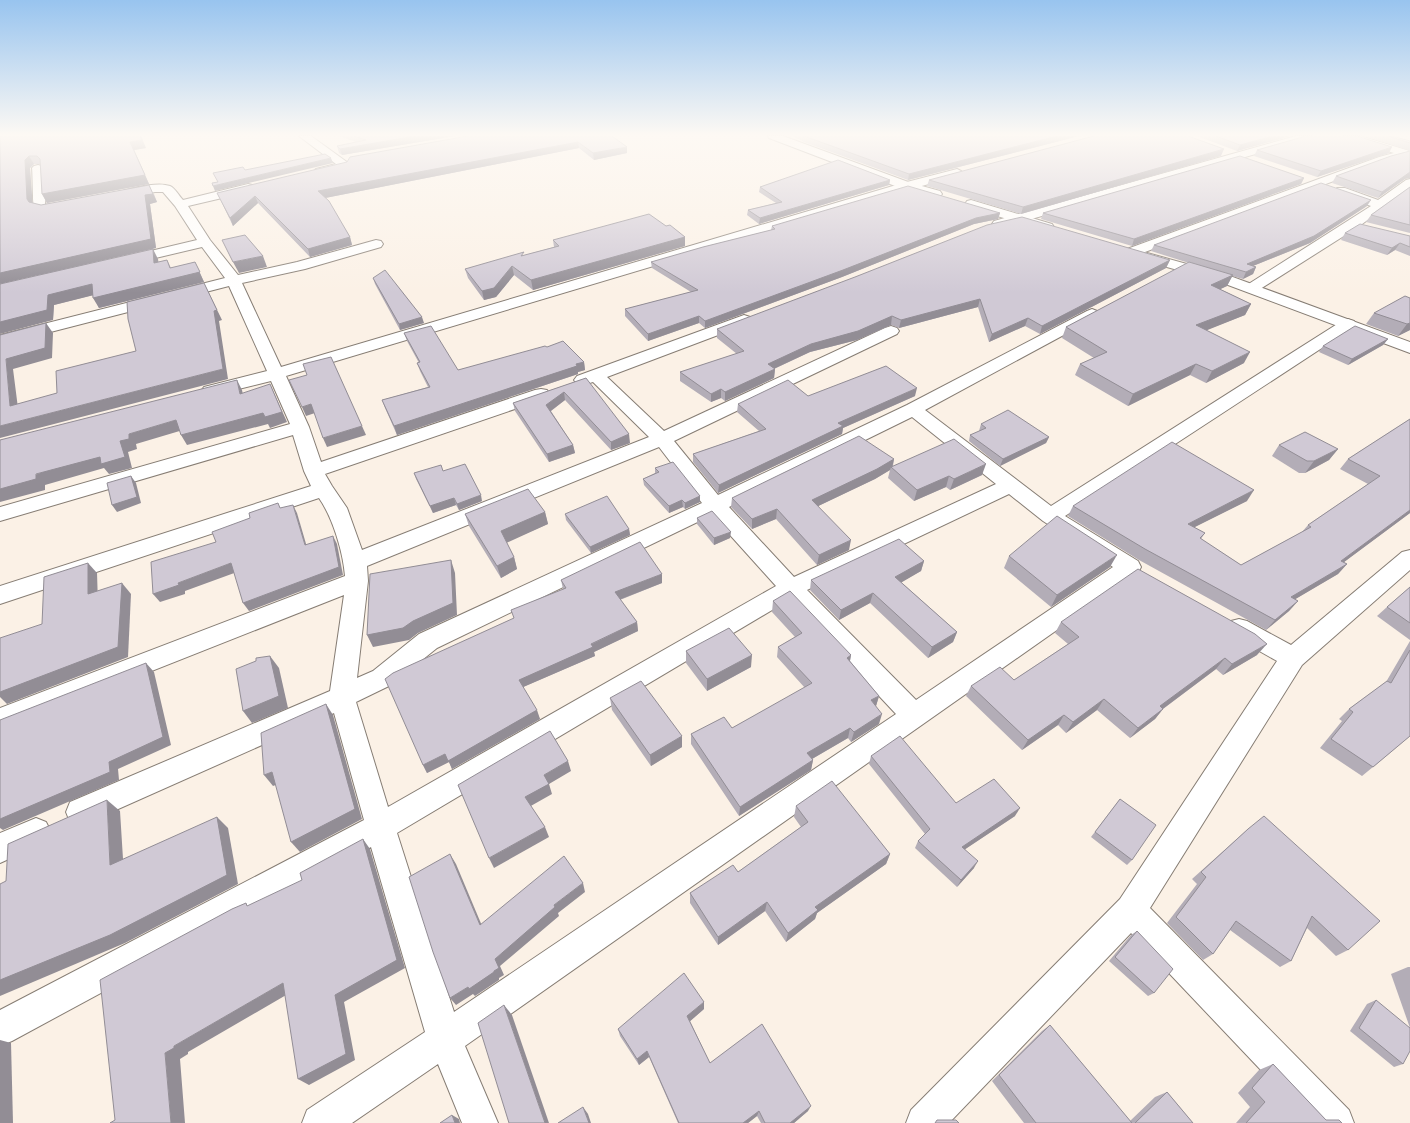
<svg xmlns="http://www.w3.org/2000/svg" width="1410" height="1123" viewBox="0 0 1410 1123" font-family="Arial,sans-serif">
<rect width="100%" height="100%" fill="#fbf1e6"/>
<g fill="none" stroke-linecap="round" stroke-linejoin="round">
<g stroke="#867d74" stroke-width="2">
<g id="street">
<polygon points="299,136 311,136 351,165 349,167 345,168 320,174 316,173 314,171 316,169 336,164"/>
<polygon points="1296,136 1312,136 1311,138 1004,227 994,227 992,224 994,221"/>
<polygon points="1344,136 1360,136 1410,151 1410,155 1387,161 1137,255 1132,256 1127,255 1125,252 1127,249 1379,157 1394,153 1345,138"/>
<path d="M38,165L42,166L44,168L46,192L45,205L66,202L70,203L72,206L70,209L46,213L35,210C32,207 33,175 32,168L34,166Z"/>
<path d="M957,169L961,171L963,173L961,175L911,189L286,376L309,427L321,462L535,390L541,389L547,390L550,394L547,398L325,474L332,486L347,508L362,550L649,437L593,382L583,385L577,384L574,380L577,376L744,315L750,317L752,320L750,323L607,377L664,431L885,328L891,326L897,328L899,331L897,334L674,441L718,495L907,405L1087,311L1092,309L1097,311L1100,314L1097,317L925,410L1051,506L1342,321L1348,319L1354,321L1356,324L1354,327L1065,516L1138,561L1141,567L1138,573L465,1046L498,1123H462L438,1064L352,1123H302L307,1110L425,1032L371,847L12,1041L0,1046V1010L364,820L334,713L80,826L70,822L66,812L70,802L330,691L344,595L0,731V708L345,576C343,552 333,518 319,498L0,604V586L311,486L304,471L293,435L0,521V507L290,424L271,381L210,396L204,395L201,391L204,387L267,371L229,286L0,345V335L225,278L202,247L126,265L121,264L119,261L121,258L197,240L175,206L163,192H155L122,199L118,198L116,195L118,192C131,189 157,181 170,186C175,188 179,196 183,200L248,184L252,185L254,188L252,191L188,206L210,240L238,275L297,262L376,240L381,241L383,244L381,247L305,269L242,283L281,367L903,183ZM912,417L996,484L794,577L729,507ZM659,447L702,503L419,634L373,671L357,678L368,581L367,566ZM1009,494L1043,521L1113,567L916,700L807,590ZM712,515L776,586L388,807L356,702L391,685L437,648ZM789,600L896,714L454,1012L397,833Z"/>
<polygon points="1410,179 1410,189 1358,227 1257,291 1252,292 1247,291 1245,288 1247,285 1371,206 1337,194 1335,191 1337,188 1345,188 1378,200 1406,180"/>
<polygon points="1410,550 1410,570 1302,665 1150,908 1349,1110 1354,1123 1311,1123 1131,933 949,1123 906,1123 911,1110 1120,899 1277,661 1231,635 1227,628 1231,621 1239,619 1247,621 1291,645 1402,552"/>
<polygon points="36,818 46,822 51,832 46,842 0,863 0,833"/>
</g>
</g>
<g stroke="#867d74" stroke-width="2">
<g id="secondary">
<polygon points="768,136 783,136 911,183 940,191 942,194 940,197 936,198 903,189 769,138"/>
<polygon points="971,200 1052,224 1054,227 1052,230 1047,231 967,207 965,204 967,201"/>
<polygon points="1140,251 1230,276 1410,342 1410,353 1220,282 1135,258 1133,255 1135,252"/>
</g>
</g>
<use href="#street" fill="#fff" fill-rule="evenodd"/>
<use href="#secondary" fill="#fff" fill-rule="evenodd"/>
</g>
<g fill="#b3adb7">
<polygon points="0,136 146,148 134,150 149,184 47,203 42,194 41,164 34,164 30,168 32,203 41,205 154,194 157,202 150,204 156,248 86,264 158,259 158,262 167,260 171,268 195,262 204,282 99,308 93,295 54,305 53,320"/>
<polygon points="339,136 455,136 342,155 339,153 337,146 356,142"/>
<polygon points="612,136 627,147 627,153 594,160 579,148 325,198 350,237 352,245 310,257 258,203 233,226 217,193"/>
<polygon points="793,136 1079,136 908,180 804,142"/>
<polygon points="1197,136 1291,136 1237,151"/>
<polygon points="1365,136 1392,136 1410,141 1410,151"/>
<polygon points="1257,150 1389,153 1317,177 1254,156"/>
<polygon points="1221,156 1021,214 927,186 929,180"/>
<polygon points="1336,176 1405,179 1378,198 1332,183"/>
<polygon points="1304,178 1301,184 1132,246 1041,219 1043,213"/>
<polygon points="890,180 889,185 759,224 747,215 748,210 776,203 759,192 760,187"/>
<polygon points="1410,187 1410,233 1366,222 1371,215"/>
<polygon points="1367,206 1310,243 1253,266 1256,267 1253,274 1243,279 1232,276 1227,286 1220,289 1251,304 1245,315 1206,330 1244,363 1206,383 1190,375 1128,406 1075,375 1080,364 1094,358 1062,338 1066,327 1189,263 1151,251 1154,245"/>
<polygon points="1000,213 998,219 974,224 842,277 705,328 699,323 648,341 625,316 625,309 691,292 652,268 651,262 771,230 772,226"/>
<polygon points="666,226 685,237 685,246 533,290 514,275 496,297 484,300 468,278 465,269 525,255 554,247 553,240"/>
<polygon points="1345,233 1410,236 1410,256 1395,250 1387,255 1341,240"/>
<polygon points="1170,260 1166,268 1040,334 1025,326 989,342 978,307 899,328 891,325 857,340 810,352 774,369 775,369 774,378 725,401 721,398 711,402 680,381 680,372 737,354 717,338 717,329"/>
<polygon points="373,278 424,323 400,330 375,284"/>
<polygon points="1410,298 1410,330 1398,336 1366,324 1374,313"/>
<polygon points="404,333 458,370 547,347 584,362 585,370 578,372 578,374 397,435 385,408 382,400 428,387 420,371 417,363 419,363 407,341"/>
<polygon points="1388,339 1383,345 1348,365 1319,352 1323,346"/>
<polygon points="586,378 630,443 611,450 565,400 551,411 573,445 575,453 549,462 515,411 513,403"/>
<polygon points="808,396 915,396 843,428 842,434 718,493 693,462 693,454 759,431 737,412 738,404"/>
<polygon points="1410,419 1410,513 1344,562 1347,564 1338,574 1295,599 1298,601 1289,611 1266,630 1139,560 1068,516 1073,506 1247,501 1194,527 1205,533 1201,539 1241,565 1302,532 1308,525 1368,484 1340,469 1348,459"/>
<polygon points="981,424 1049,437 1046,443 1000,466 969,441 970,435 980,431 979,431"/>
<polygon points="1279,445 1338,449 1329,460 1305,473 1299,473 1272,456"/>
<polygon points="894,459 893,466 982,475 950,490 946,487 914,501 888,478 890,470 875,479 818,506 849,550 817,565 776,519 752,529 731,507 732,498"/>
<polygon points="655,468 700,496 700,502 685,509 683,507 669,513 644,485 643,479 655,473"/>
<polygon points="443,471 482,501 459,510 456,505 433,513 416,479 414,473"/>
<polygon points="545,512 548,524 506,542 514,557 517,569 501,578 469,526 465,514"/>
<polygon points="565,514 629,529 630,535 591,553 566,520"/>
<polygon points="697,518 730,538 714,545 697,524"/>
<polygon points="1009,556 1110,567 1051,607 1004,568"/>
<polygon points="924,561 921,571 901,582 957,632 953,642 928,658 870,603 839,620 810,590 811,580"/>
<polygon points="561,580 662,583 620,600 637,622 638,631 594,652 595,656 523,687 540,719 452,769 449,762 427,773 423,765 514,618 563,589"/>
<polygon points="1410,587 1410,640 1377,616 1387,607"/>
<polygon points="773,601 851,655 850,661 879,696 876,706 879,724 851,742 848,738 812,759 813,760 811,770 739,816 691,744 691,734 732,728 805,688 777,657 778,647 795,637 772,612"/>
<polygon points="1061,622 1257,655 1223,675 1216,669 1163,709 1155,719 1130,738 1097,710 1066,733 1058,725 1022,750 966,696 971,686 1014,680 1068,644 1055,633"/>
<polygon points="1410,641 1410,736 1373,767 1362,776 1320,748 1342,721 1339,719 1349,709 1386,682"/>
<polygon points="686,651 751,667 707,691 686,663"/>
<polygon points="610,698 682,747 651,766 612,710"/>
<polygon points="871,756 956,803 1015,816 965,849 974,868 957,887 915,848 918,841 925,834 869,764"/>
<polygon points="1120,799 1132,860 1127,865 1091,837"/>
<polygon points="796,806 890,854 886,864 817,913 815,919 786,942 765,911 718,945 690,903 690,893 738,872 801,827 794,817"/>
<polygon points="1248,829 1348,950 1336,956 1307,928 1291,961 1280,967 1230,930 1213,954 1203,960 1167,923 1197,884 1192,879"/>
<polygon points="1137,931 1154,993 1148,996 1109,961 1131,935"/>
<polygon points="1408,967 1410,967 1410,1028 1391,974"/>
<polygon points="1376,1000 1403,1064 1394,1067 1350,1031 1367,1004"/>
<polygon points="704,1009 690,1021 710,1063 808,1111 794,1123 761,1123 757,1116 748,1123 678,1123 649,1057 639,1065 620,1036 618,1029"/>
<polygon points="1050,1025 1130,1121 1155,1097 1167,1092 1193,1123 1024,1123 992,1081 1042,1031"/>
<polygon points="1273,1064 1326,1120 1342,1123 1236,1123 1250,1107 1238,1093 1259,1070"/>
</g>
<g fill="#928d95">
<polygon points="140,136 141,136 146,148 134,150 149,184 47,203 42,194"/>
<polygon points="415,136 455,136 342,155 340,149"/>
<polygon points="1057,136 1079,136 908,180 909,174"/>
<polygon points="1273,136 1291,136 1237,151 1240,145"/>
<polygon points="578,142 579,148 320,199 318,191"/>
<polygon points="627,147 627,153 594,160 593,153"/>
<polygon points="1392,147 1389,153 1317,177 1321,171"/>
<polygon points="1224,149 1221,156 1021,214 1023,207"/>
<polygon points="29,156 34,164 30,168 33,208 27,199 25,160"/>
<polygon points="331,158 333,163 215,191 213,186"/>
<polygon points="1409,172 1410,172 1410,178 1405,179 1378,198 1382,192"/>
<polygon points="1304,178 1301,184 1132,246 1134,239"/>
<polygon points="890,180 889,185 759,224 760,218"/>
<polygon points="149,185 157,202 150,204 156,248 0,284 0,273 145,195"/>
<polygon points="255,196 258,203 233,226 230,218"/>
<polygon points="1371,200 1367,206 1310,243 1243,270 1247,264"/>
<polygon points="1000,213 998,219 974,224 842,277 705,328 705,321 976,218"/>
<polygon points="350,237 352,245 310,257 308,249"/>
<polygon points="685,237 685,246 533,290 531,280"/>
<polygon points="1400,243 1395,250 1387,255 1392,248"/>
<polygon points="153,249 158,259 160,272 154,263"/>
<polygon points="263,256 267,267 239,273 233,262"/>
<polygon points="1170,260 1166,268 1040,334 1042,326"/>
<polygon points="195,262 204,282 99,308 93,298"/>
<polygon points="512,266 514,275 496,297 484,300 482,291"/>
<polygon points="1256,267 1253,274 1243,279 1246,272"/>
<polygon points="1233,275 1227,286 1206,296 1211,285"/>
<polygon points="204,283 222,320 219,321 228,379 0,438 0,426 223,369"/>
<polygon points="92,284 98,294 54,305 53,320 0,334 0,322 48,295"/>
<polygon points="980,299 978,307 899,328 901,320"/>
<polygon points="1251,304 1245,315 1190,337 1196,325"/>
<polygon points="699,316 699,323 648,341 648,334"/>
<polygon points="892,316 891,325 857,340 810,352 767,372 768,364 811,344"/>
<polygon points="422,317 424,323 400,330 399,324"/>
<polygon points="1028,318 1025,326 989,342 992,334"/>
<polygon points="46,323 53,333 52,358 13,369 19,416 10,406 6,359"/>
<polygon points="1410,323 1410,330 1398,336 1407,324"/>
<polygon points="1388,339 1383,345 1348,365 1352,359"/>
<polygon points="1250,352 1244,363 1206,383 1212,371"/>
<polygon points="584,362 585,370 578,372 578,374 397,435 394,426 576,364"/>
<polygon points="1196,364 1190,375 1128,406 1133,394"/>
<polygon points="775,369 774,378 725,401 725,392"/>
<polygon points="237,380 242,390 245,404 240,394"/>
<polygon points="270,384 287,422 270,428 268,424 187,445 181,435"/>
<polygon points="917,388 915,396 843,428 842,434 718,493 719,485 838,423"/>
<polygon points="721,389 721,398 711,402 711,394"/>
<polygon points="564,392 565,400 548,413 546,405"/>
<polygon points="311,404 315,413 306,416 302,407"/>
<polygon points="176,420 183,430 136,444 137,449 128,452 132,468 109,474 104,468 45,485 45,490 0,502 0,489 120,441 129,434"/>
<polygon points="362,426 366,435 327,447 323,438"/>
<polygon points="629,434 630,443 611,450 611,442"/>
<polygon points="1049,437 1046,443 1000,466 1003,459"/>
<polygon points="573,445 575,453 549,462 547,454"/>
<polygon points="1338,449 1329,460 1305,473 1314,461"/>
<polygon points="894,459 892,468 891,467 890,470 875,479 810,510 812,500"/>
<polygon points="986,464 982,475 950,490 954,479"/>
<polygon points="131,476 136,483 141,503 117,512 112,505"/>
<polygon points="949,476 946,487 914,501 917,490"/>
<polygon points="1254,490 1247,501 1181,534 1188,524"/>
<polygon points="481,495 482,501 459,510 457,504"/>
<polygon points="700,496 700,502 685,509 685,503"/>
<polygon points="454,498 456,505 433,513 430,506"/>
<polygon points="682,500 683,507 669,513 669,506"/>
<polygon points="293,505 297,513 309,554 305,545"/>
<polygon points="777,509 776,519 752,529 752,519"/>
<polygon points="1410,510 1410,513 1332,571 1341,561"/>
<polygon points="545,512 548,524 504,544 501,531"/>
<polygon points="629,529 630,535 591,553 590,547"/>
<polygon points="731,532 730,538 714,545 714,538"/>
<polygon points="333,536 337,544 343,575 249,611 243,603"/>
<polygon points="851,540 849,550 817,565 819,555"/>
<polygon points="1117,555 1110,567 1051,607 1057,595"/>
<polygon points="514,557 517,569 501,578 497,566"/>
<polygon points="451,560 455,573 457,615 418,633 409,640 373,647 367,635"/>
<polygon points="924,561 921,571 892,588 895,577"/>
<polygon points="88,563 97,573 98,605 88,594"/>
<polygon points="231,563 237,572 185,591 185,594 160,602 153,594 178,583"/>
<polygon points="1347,564 1338,574 1282,607 1291,597"/>
<polygon points="662,574 662,583 616,601 615,592"/>
<polygon points="122,583 131,594 128,657 7,704 0,697 0,692"/>
<polygon points="873,593 870,603 839,620 841,610"/>
<polygon points="1298,601 1289,611 1266,630 1275,620"/>
<polygon points="637,622 638,631 594,652 595,656 521,688 519,680"/>
<polygon points="957,632 953,642 928,658 932,647"/>
<polygon points="1267,644 1257,655 1223,675 1232,664"/>
<polygon points="752,655 751,667 707,691 707,679"/>
<polygon points="851,655 849,666 847,658"/>
<polygon points="270,656 279,668 288,708 252,723 243,711"/>
<polygon points="1225,658 1216,669 1152,717 1160,706"/>
<polygon points="146,663 154,672 171,745 118,769 119,780 3,830 0,828 0,819 109,762"/>
<polygon points="879,696 876,706 871,700"/>
<polygon points="1104,699 1097,710 1066,733 1073,722"/>
<polygon points="326,704 333,715 362,819 300,852 291,842"/>
<polygon points="1163,709 1155,719 1130,738 1138,728"/>
<polygon points="537,710 540,719 452,769 449,762 427,773 423,765 445,754"/>
<polygon points="882,714 879,724 851,742 854,732"/>
<polygon points="1064,715 1058,725 1022,750 1028,740"/>
<polygon points="850,728 848,738 805,763 807,753"/>
<polygon points="682,736 682,747 651,766 650,755"/>
<polygon points="813,760 811,770 739,816 740,807"/>
<polygon points="568,761 571,771 549,784 552,794 529,807 525,797 544,775"/>
<polygon points="272,772 281,783 273,786 264,775"/>
<polygon points="107,800 120,811 124,875 110,865"/>
<polygon points="1020,808 1015,816 958,854 962,847"/>
<polygon points="217,817 228,828 238,884 125,943 0,996 0,980"/>
<polygon points="545,827 549,837 494,868 489,858"/>
<polygon points="363,839 370,849 405,968 344,1002 355,1060 309,1085 298,1079 335,995"/>
<polygon points="450,854 456,864 485,933 480,925"/>
<polygon points="890,854 886,864 817,913 815,919 786,942 788,933 815,907"/>
<polygon points="978,861 974,868 957,887 961,880"/>
<polygon points="583,883 585,892 558,913 559,916 500,966 504,975 499,978 499,980 475,996 473,994 456,1005 450,998 494,971 495,959 554,905"/>
<polygon points="767,902 765,911 718,945 718,937"/>
<polygon points="283,983 293,991 188,1052 188,1054 180,1059 185,1123 171,1123 165,1053 174,1046"/>
<polygon points="704,1002 704,1009 688,1023 687,1016"/>
<polygon points="504,1005 512,1015 549,1123 545,1123"/>
<polygon points="0,1040 11,1043 13,1123 0,1123"/>
<polygon points="647,1051 649,1057 639,1065 637,1059"/>
<polygon points="811,1106 808,1111 794,1123 790,1123"/>
<polygon points="583,1107 588,1114 591,1123 589,1123"/>
<polygon points="759,1111 757,1116 748,1123 743,1123"/>
<polygon points="452,1115 459,1119 460,1123 455,1123"/>
</g>
<g fill="#d0c9d5" stroke="#928d95">
<polygon points="0,136 140,136 142,140 130,142 145,175 42,194 40,159 37,156 29,156 25,160 27,199 29,202 41,205 149,185 153,194 145,195 151,239 0,273"/>
<polygon points="354,136 415,136 340,149 337,146 366,140"/>
<polygon points="468,136 612,136 627,147 593,153 578,142 318,191 329,201 350,237 308,249 255,196 230,218 217,193 347,162 350,157"/>
<polygon points="804,136 1057,136 909,174"/>
<polygon points="1094,136 1188,136 1224,149 1023,207 929,180"/>
<polygon points="1216,136 1273,136 1240,145"/>
<polygon points="1306,136 1357,136 1392,147 1321,171 1257,150"/>
<polygon points="1388,136 1392,136 1410,141 1410,143"/>
<polygon points="1410,151 1410,172 1382,192 1336,176 1391,156"/>
<polygon points="325,154 331,158 213,186 212,183 218,182 213,173 243,167 245,170"/>
<polygon points="1240,156 1304,178 1134,239 1043,213"/>
<polygon points="838,160 890,180 760,218 748,210 782,202 760,187"/>
<polygon points="1321,183 1371,200 1314,236 1247,264 1256,267 1246,272 1154,245"/>
<polygon points="908,186 1000,213 976,218 843,270 705,321 699,316 648,334 625,309 698,290 651,262 703,247 775,229 772,226"/>
<polygon points="1410,187 1410,225 1371,215"/>
<polygon points="649,214 666,226 670,225 685,237 531,280 512,266 494,288 482,291 465,269 524,252 521,256 559,246 553,240"/>
<polygon points="1022,217 1170,260 1042,326 1028,318 992,334 980,299 901,320 892,316 858,331 811,344 768,364 775,369 725,392 721,389 711,394 680,372 744,351 717,329 855,277 987,225"/>
<polygon points="1360,224 1410,236 1410,247 1400,243 1392,248 1345,233"/>
<polygon points="245,235 263,256 233,262 222,240"/>
<polygon points="153,249 154,263 167,260 170,268 195,262 200,272 93,298 92,284 48,295 47,310 0,322 0,284"/>
<polygon points="1189,262 1233,275 1211,285 1251,304 1196,325 1250,352 1212,371 1196,364 1133,394 1080,364 1107,352 1066,327"/>
<polygon points="385,270 422,317 399,324 373,278"/>
<polygon points="204,283 217,310 214,311 223,369 0,426 0,335 46,323 45,348 6,359 10,406 57,393 56,371 136,351 128,319 127,302"/>
<polygon points="1405,296 1410,298 1410,323 1407,324 1374,313"/>
<polygon points="431,326 458,370 545,346 547,347 563,341 584,362 576,364 577,366 394,426 382,400 430,387 417,363 420,362 404,333"/>
<polygon points="1355,326 1388,339 1352,359 1323,346"/>
<polygon points="331,357 362,426 323,438 311,404 302,407 289,380 307,375 303,364"/>
<polygon points="886,366 917,388 838,423 843,426 719,485 693,454 766,429 738,404 788,380 808,396"/>
<polygon points="586,378 629,434 611,442 564,392 546,405 573,445 547,454 513,403"/>
<polygon points="237,380 240,394 270,384 282,412 265,417 263,413 181,435 176,420 129,434 129,439 120,441 125,457 101,464 100,457 36,474 36,479 0,489 0,440"/>
<polygon points="1008,410 1049,437 1003,459 970,435 986,428 981,424"/>
<polygon points="1410,419 1410,510 1341,561 1347,564 1291,597 1298,601 1275,620 1145,549 1073,506 1172,442 1254,490 1188,524 1205,533 1200,538 1241,565 1311,527 1308,525 1380,476 1348,459"/>
<polygon points="1305,432 1338,449 1314,461 1307,461 1279,445"/>
<polygon points="859,436 894,459 877,469 812,500 851,540 819,555 777,509 752,519 732,498"/>
<polygon points="954,439 986,464 954,479 949,476 917,490 891,467"/>
<polygon points="673,462 700,496 685,503 682,500 669,506 643,479 659,472 655,468"/>
<polygon points="465,464 481,495 457,504 454,498 430,506 414,473 441,465 443,471"/>
<polygon points="131,476 137,497 112,505 107,483"/>
<polygon points="528,489 545,512 501,531 514,557 497,566 465,514"/>
<polygon points="607,496 629,529 590,547 565,514"/>
<polygon points="278,503 280,508 293,505 305,545 333,536 339,567 243,603 231,563 178,583 179,585 153,594 151,562 216,542 212,532 250,518 249,513"/>
<polygon points="712,511 731,532 714,538 697,518"/>
<polygon points="1057,516 1117,555 1057,595 1009,556"/>
<polygon points="899,539 924,561 895,577 957,632 932,647 873,593 841,610 811,580"/>
<polygon points="640,542 662,574 615,592 637,622 591,644 593,647 519,680 537,710 448,761 445,754 423,765 385,679 393,673 514,618 511,610 566,588 561,580"/>
<polygon points="451,560 453,603 413,621 403,628 367,635 370,574"/>
<polygon points="88,563 88,594 122,583 118,647 0,692 0,638 42,624 44,577"/>
<polygon points="1138,569 1255,634 1267,644 1232,664 1225,658 1160,706 1163,709 1138,728 1104,699 1073,722 1064,715 1028,740 971,686 1000,667 1014,680 1079,637 1061,622"/>
<polygon points="1410,587 1410,623 1387,607"/>
<polygon points="790,591 851,655 847,658 879,696 871,700 882,714 854,732 850,728 807,753 813,760 740,807 691,734 724,717 732,728 812,683 778,647 802,633 773,601"/>
<polygon points="729,628 752,655 707,679 686,651"/>
<polygon points="1410,650 1410,736 1373,767 1331,739 1353,712 1349,709 1387,681 1391,683"/>
<polygon points="270,656 279,696 243,711 236,669 256,661 256,658"/>
<polygon points="146,663 163,737 109,762 110,772 0,819 0,720"/>
<polygon points="641,681 682,736 650,755 610,698"/>
<polygon points="326,704 355,809 291,842 272,772 264,775 261,733"/>
<polygon points="550,731 568,761 544,775 549,784 525,797 545,827 489,858 458,785"/>
<polygon points="900,736 956,803 994,779 1020,808 962,847 978,861 961,880 918,841 930,829 871,756"/>
<polygon points="832,781 890,854 815,907 818,910 788,933 767,902 718,937 690,893 733,865 738,872 808,822 796,806"/>
<polygon points="1120,799 1156,825 1132,860 1095,832"/>
<polygon points="107,800 110,865 217,817 227,875 110,935 0,980 0,884 6,881 8,844"/>
<polygon points="1264,816 1380,921 1348,950 1312,916 1291,961 1236,921 1213,954 1176,917 1206,877 1201,872 1248,829"/>
<polygon points="363,839 397,960 335,995 346,1054 298,1079 283,983 174,1046 174,1048 165,1053 171,1123 110,1123 115,1120 100,980 232,909 246,903 247,906 302,880 300,873"/>
<polygon points="450,854 480,925 564,856 583,883 554,905 555,907 495,959 499,968 494,971 494,972 469,989 468,987 450,998 433,952 409,877"/>
<polygon points="1137,931 1173,969 1154,993 1115,957"/>
<polygon points="684,973 704,1002 687,1016 710,1063 762,1024 811,1106 790,1123 765,1123 759,1111 743,1123 679,1123 647,1051 637,1059 618,1029"/>
<polygon points="1376,1000 1410,1028 1410,1051 1403,1064 1359,1028"/>
<polygon points="504,1005 545,1123 509,1123 478,1023"/>
<polygon points="1050,1025 1132,1123 1036,1123 999,1075"/>
<polygon points="1273,1064 1326,1120 1339,1120 1342,1123 1246,1123 1265,1102 1252,1088"/>
<polygon points="1167,1092 1193,1123 1135,1123"/>
<polygon points="583,1107 589,1123 558,1123"/>
<polygon points="452,1115 455,1123 440,1123"/>
<polygon points="937,1120 956,1120 959,1123 935,1123"/>
</g>
<linearGradient id="sky" x2="0" y2="1"><stop stop-color="#98c4ef"/><stop offset="0.46" stop-color="#fdf9f4"/><stop offset="1" stop-color="#fdf9f4" stop-opacity="0"/></linearGradient>
<rect width="1410" height="293" fill="url(#sky)"/>
</svg>
